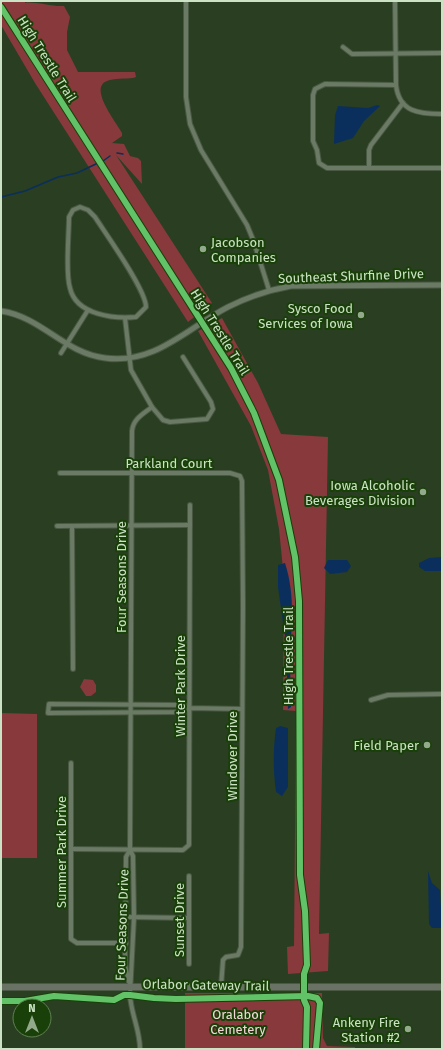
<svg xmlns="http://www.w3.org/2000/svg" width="443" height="1050" viewBox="0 0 443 1050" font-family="'Fira Sans',sans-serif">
<rect width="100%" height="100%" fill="#2a3e22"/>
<g fill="#87393c">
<path d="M1,1H25V3C33,1 53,7 64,6L70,17L67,32V50L78,72H135L136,77L133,78C125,79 114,78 107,81C88,88 117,123 122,133V136L112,143L124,144L130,156L138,158L141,161L142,184L116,155L212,303L188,322L35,83L1,25Z"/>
<polygon points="222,318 258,383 281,434 328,437 319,934 329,933 328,971 288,974 287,947 294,946 296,711 283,710 284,579 279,529 268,470 251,426 198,331"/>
<polygon points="84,679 93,680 96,685 96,692 91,696 86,696 80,687"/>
<polygon points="1,713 37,714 37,858 1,858"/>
<polygon points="185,993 322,993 323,1038 327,1046 355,1047 355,1049 185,1049"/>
</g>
<g fill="#0a2f5d">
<polygon points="377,105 380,106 364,121 353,138 334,144 335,115 338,106 368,108"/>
<polygon points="442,557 442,571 425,571 419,567 419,563 429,558"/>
<polygon points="328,560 347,560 351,566 347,572 330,574 324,568"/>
<path d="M285,563C296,598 291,626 290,661C290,676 291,692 291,707L288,709L286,644L278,587V565Z"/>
<path d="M280,726L288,728V787L282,796L276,792C273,770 273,749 276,728Z"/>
<polygon points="428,871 432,883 440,890 442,928 432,928 429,924"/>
</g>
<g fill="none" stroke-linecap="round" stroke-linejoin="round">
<g stroke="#0a2f5d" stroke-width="1.5">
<polyline points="117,153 123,154"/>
<polyline points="103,161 110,156"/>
<polyline points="1,197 25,191 58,177 77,173 98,163"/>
</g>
<g stroke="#495943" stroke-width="6">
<g id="minor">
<polyline points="186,1 186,97 190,124 201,150 247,225 254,242 269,290"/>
<path d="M395,1L396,85C399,112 419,114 442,114"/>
<polyline points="343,47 352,54 442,53"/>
<polyline points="396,85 325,84 315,89 313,95 313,141 317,150 319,163 327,168 442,168"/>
<polyline points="369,167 369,150 371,145 403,103"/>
<path d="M80,207L88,210L95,217C106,234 146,290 146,307L136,317C114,319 76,315 70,288C65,273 69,235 69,217L73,210Z"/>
<polyline points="125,318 131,370 152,407 163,420 170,422 207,419 213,409 211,402 183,357"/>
<polyline points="61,353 88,310"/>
<polyline points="60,473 230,473 240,476 242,481 243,606 241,947 238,955 226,957 223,960 221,987"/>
<polyline points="57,526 190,525"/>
<polyline points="72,526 73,669"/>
<polyline points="371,700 388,695 442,694"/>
<polyline points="190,708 183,712 48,713 49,704 183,705 190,708 242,709"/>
<polyline points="71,763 71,939 77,943 126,943"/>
<polyline points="71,849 183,850 189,845 190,505"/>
<polyline points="127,917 189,918"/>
<polyline points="189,964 189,876"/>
<polyline points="129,982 125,965 126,857 130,850"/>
<path d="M140,1049C140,1030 131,1014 130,995L134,917L133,856L130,850L132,431C133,419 143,414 152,407"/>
</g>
</g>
<g stroke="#495943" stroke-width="7">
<path id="tertiary" d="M1,311C42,317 64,353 105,358C155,365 187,328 228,307C248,297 268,290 291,286L442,285"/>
</g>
<g stroke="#495943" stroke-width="8">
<polyline id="primary" points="1,987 442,987"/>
</g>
<use href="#minor" stroke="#6a7a64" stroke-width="4"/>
<use href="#tertiary" stroke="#6a7a64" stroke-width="5"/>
<use href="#primary" stroke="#6a7266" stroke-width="6"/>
<g stroke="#194008" stroke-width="8">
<g id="cycleway">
<polyline points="1,7 231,368 254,413 279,480 295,557 299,601 300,875 305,911 307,965 304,974 304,1000 307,1007 306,1049"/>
<polyline points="1,1001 25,1001 54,996 114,1000 124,995 130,995 154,998 176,999 308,996 317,998 320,1003 316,1049"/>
</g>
</g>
<use href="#cycleway" stroke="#61c268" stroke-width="6"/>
</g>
<g fill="#93a98b" stroke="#194008" stroke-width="1.5">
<circle cx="203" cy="249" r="4"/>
<circle cx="361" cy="315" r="4"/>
<circle cx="423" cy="492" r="4"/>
<circle cx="427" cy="745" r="4"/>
<circle cx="408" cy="1029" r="4"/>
</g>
<g text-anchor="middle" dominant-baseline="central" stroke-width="4" stroke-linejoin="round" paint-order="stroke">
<g font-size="13" fill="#cbe2c4" stroke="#194008">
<text transform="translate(47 59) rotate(58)">High Trestle Trail</text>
<text transform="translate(351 276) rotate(-2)">Southeast Shurfine Drive</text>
<text transform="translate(220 332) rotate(58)">High Trestle Trail</text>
<text x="169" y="463">Parkland Court</text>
<text transform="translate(121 577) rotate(-90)">Four Seasons Drive</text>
<text transform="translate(288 656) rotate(-90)">High Trestle Trail</text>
<text transform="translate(180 686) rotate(-90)">Winter Park Drive</text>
<text transform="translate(232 756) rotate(-90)">Windover Drive</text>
<text transform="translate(61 852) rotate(-90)">Summer Park Drive</text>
<text transform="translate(179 920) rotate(-90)">Sunset Drive</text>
<text transform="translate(122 925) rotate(-88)">Four Seasons Drive</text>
<text transform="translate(206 985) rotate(1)">Orlabor Gateway Trail</text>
</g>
<g font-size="13" fill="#cbe2c4" stroke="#194008" text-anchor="end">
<text x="211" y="242" text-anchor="start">Jacobson<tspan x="211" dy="15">Companies</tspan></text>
<text x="353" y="308">Sysco Food<tspan x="353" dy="15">Services of Iowa</tspan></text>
<text x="415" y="485">Iowa Alcoholic<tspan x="415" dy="15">Beverages Division</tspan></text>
<text x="419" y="745">Field Paper</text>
<text x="400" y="1022">Ankeny Fire<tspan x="400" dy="15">Station #2</tspan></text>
</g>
<g font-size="13" fill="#f4d7d7" stroke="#194008">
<text x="238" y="1014">Oralabor<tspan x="238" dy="15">Cemetery</tspan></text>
</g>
</g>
<rect width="443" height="1050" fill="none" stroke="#cbe2c4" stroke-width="4"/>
<g transform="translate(32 1018)"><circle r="19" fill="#194008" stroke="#608153"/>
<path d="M0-3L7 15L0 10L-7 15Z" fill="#93a98b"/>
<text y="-6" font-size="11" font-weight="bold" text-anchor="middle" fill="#cbe2c4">N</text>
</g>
</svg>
